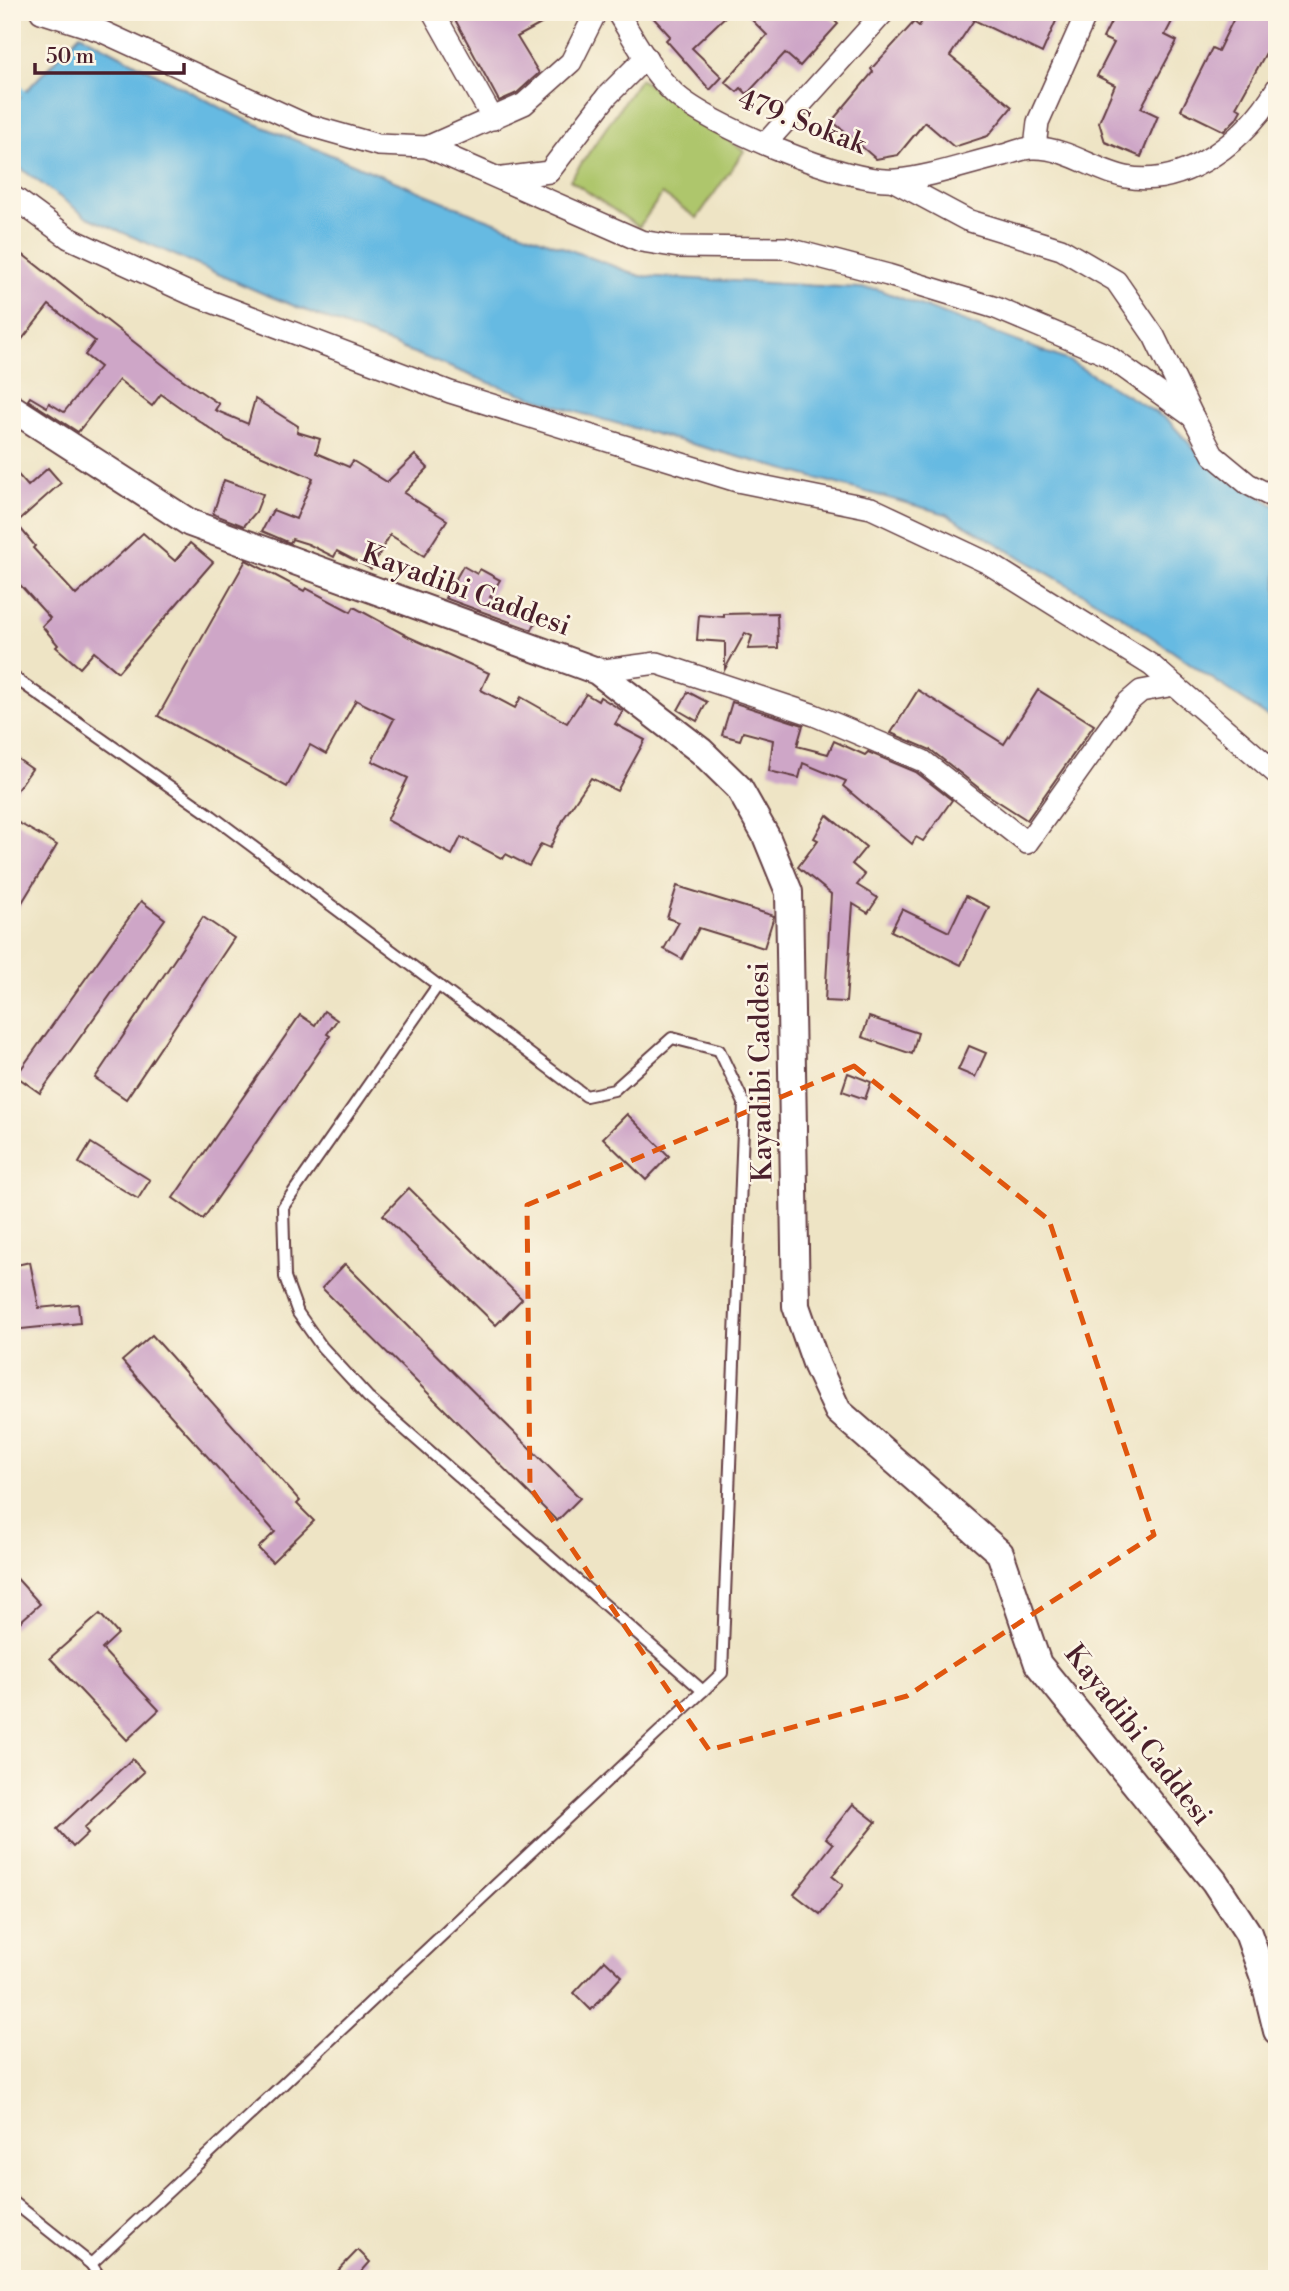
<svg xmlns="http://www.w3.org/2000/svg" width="1289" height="2291" viewBox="0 0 1289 2291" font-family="'Libre Bodoni',serif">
<rect width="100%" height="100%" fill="#fcf5e5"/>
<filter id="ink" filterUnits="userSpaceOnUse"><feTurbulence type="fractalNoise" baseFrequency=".0143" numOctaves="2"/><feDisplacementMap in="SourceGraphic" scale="14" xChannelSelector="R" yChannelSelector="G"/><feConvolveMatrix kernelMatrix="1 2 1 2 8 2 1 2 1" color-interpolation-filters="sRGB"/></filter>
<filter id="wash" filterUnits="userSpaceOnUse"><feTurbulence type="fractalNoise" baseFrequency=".00686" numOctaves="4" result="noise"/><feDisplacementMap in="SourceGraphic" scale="28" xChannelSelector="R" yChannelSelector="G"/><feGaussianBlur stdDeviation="1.57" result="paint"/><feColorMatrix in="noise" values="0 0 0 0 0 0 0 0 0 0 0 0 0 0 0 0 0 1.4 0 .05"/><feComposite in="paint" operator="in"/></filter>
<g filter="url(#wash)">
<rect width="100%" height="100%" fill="#eee4c5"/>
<polygon fill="#aec66c" stroke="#7c724c" stroke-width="2" points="640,79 744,151 697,218 662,194 639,227 570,180"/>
<polygon fill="#66bae2" stroke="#586c86" stroke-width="2" points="80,34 237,116 479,216 640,276 877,289 1069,361 1168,420 1207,463 1277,507 1277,723 1121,616 946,514 583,414 490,383 264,294 87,217 12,162 12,106"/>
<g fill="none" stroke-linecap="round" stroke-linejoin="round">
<polyline stroke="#66bae2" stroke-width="6" points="12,80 28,99"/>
</g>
<g id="blocks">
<g fill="#cea6c7">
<polygon points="451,12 563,12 517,37 539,73 517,93 499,101"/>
<polygon points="648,12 730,12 692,48 722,77 710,90 666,40 670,36"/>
<polygon points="744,12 825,12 838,24 800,66 785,53 747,94 741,88 737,92 725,82 767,35"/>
<polygon points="928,12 1060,12 1042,53 974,20 950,56 1012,107 988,136 954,147 925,122 898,155 876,159 832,121 873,72 871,69 914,22 919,26"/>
<polygon points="1116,12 1177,12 1165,35 1177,41 1141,108 1158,116 1141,157 1105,142 1099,122 1115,85 1097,76 1114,43 1103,38"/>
<polygon points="1237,12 1277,12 1277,33 1236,107 1241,110 1236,119 1224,131 1181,110 1212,48 1218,51"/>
<polygon points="12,246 176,375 219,404 215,410 248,424 255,399 298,426 297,432 320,439 316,453 349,467 353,461 387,482 415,455 428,468 404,493 447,520 424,556 390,535 371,569 337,551 334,557 308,544 292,539 290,543 262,531 273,510 296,519 313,478 228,441 161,394 152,406 119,380 78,432 28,400 30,397 47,407 49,403 64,412 100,367 85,355 95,341 49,305 12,352"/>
<polygon points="12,468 28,486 48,468 61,483 16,523 35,546 33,548 76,595 143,533 175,561 190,543 213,562 118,672 94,652 80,668 56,647 58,645 42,626 50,618 12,576"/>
<polygon points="224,480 263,494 256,512 244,526 213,514"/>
<polygon points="246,560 304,591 306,588 351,612 354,607 409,637 489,673 481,690 515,708 521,697 567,723 586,694 598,701 600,697 623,711 615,724 645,740 617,791 591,778 564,818 550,848 541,844 529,866 506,854 503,859 461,837 452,855 387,820 408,778 372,761 394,719 356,700 326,754 310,745 287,787 158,716"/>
<polygon points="463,566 477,574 480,569 500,580 490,597 538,615 532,630 445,598"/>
<polygon points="777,613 778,648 748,649 752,636 745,633 725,669 725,642 697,640 699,615 724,617 724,614"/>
<polygon points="918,690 1004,744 1038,690 1094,725 1027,820 985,793 931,750 891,733"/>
<polygon points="688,692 707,702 697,721 678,710"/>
<polygon points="732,702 803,725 797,746 828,754 834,741 865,755 868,752 916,772 952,800 923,841 916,837 912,844 843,786 846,781 803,763 799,778 769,771 773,740 743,732 740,740 722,735"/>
<polygon points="12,755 32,769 12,797"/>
<polygon points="827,815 866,847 852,864 865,875 857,885 878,898 868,913 853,904 846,1002 825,1001 831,894 798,867 818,840 814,838"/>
<polygon points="12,819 57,845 12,919"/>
<polygon points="677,886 774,916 764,948 699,928 682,959 664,949 679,922 667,918"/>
<polygon points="966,896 989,907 961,965 891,931 902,909 949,932"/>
<polygon points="141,901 165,919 40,1093 16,1076"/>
<polygon points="203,917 234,938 126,1099 95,1078"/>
<polygon points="324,1011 337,1020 327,1034 330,1036 203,1219 173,1198 300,1015 315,1025"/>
<polygon points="869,1017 918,1033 912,1054 862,1037"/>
<polygon points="969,1046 986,1053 975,1077 958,1070"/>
<polygon points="848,1073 871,1082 865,1099 842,1091"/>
<polygon points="627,1114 669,1156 646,1180 603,1138"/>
<polygon points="91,1143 150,1180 138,1199 79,1163"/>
<polygon points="409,1188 522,1299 496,1325 383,1215"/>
<polygon points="30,1262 39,1308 78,1304 80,1323 12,1330 12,1266"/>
<polygon points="345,1264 580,1498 557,1521 322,1288"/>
<polygon points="152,1335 300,1501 297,1504 314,1521 272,1562 258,1548 275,1532 122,1361"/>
<polygon points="12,1573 40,1604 12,1629"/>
<polygon points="100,1614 118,1634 102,1649 159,1710 127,1740 50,1658"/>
<polygon points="132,1759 144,1772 84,1828 88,1833 73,1847 57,1829"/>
<polygon points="853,1804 876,1822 832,1876 843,1885 820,1914 794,1894 833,1844 826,1838"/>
<polygon points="605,1960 622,1976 591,2010 574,1993"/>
<polygon points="358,2250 370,2262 355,2279 330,2279"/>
</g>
</g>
</g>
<g filter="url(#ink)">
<use href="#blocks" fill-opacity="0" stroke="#633d42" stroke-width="2"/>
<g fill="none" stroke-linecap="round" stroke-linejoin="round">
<g stroke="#633d42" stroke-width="14">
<g id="service">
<polyline points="12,676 212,816 586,1096 614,1090 672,1038 719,1050 744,1103 722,1673 91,2264"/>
<polyline points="438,985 283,1207 285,1277 298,1313 322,1347 368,1397 703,1691"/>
<polyline points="12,2201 91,2264 101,2279"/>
</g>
</g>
<g stroke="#633d42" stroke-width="24">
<g id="minor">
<polyline points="41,12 101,31 304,124 378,145 427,147 524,104 571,62 596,12"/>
<polyline points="433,12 493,119"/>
<path d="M617,12C634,39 651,72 675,94C710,126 850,185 896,180C932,177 969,163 1004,155C1014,152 1026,147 1035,148C1068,148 1095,171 1126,177C1187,189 1248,137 1277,88"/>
<polyline points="765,144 884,12"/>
<polyline points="427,147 641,241 679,247 785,248 888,275 996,308 1105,354 1193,417 1154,336 1116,281 1061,249 967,220 894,181"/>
<polyline points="1035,147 1038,122 1087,12"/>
<polyline points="503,178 549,172 607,96 646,57"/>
<polyline points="12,196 69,238 191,294 450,392 737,481 871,508 988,563 1151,665 1277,774"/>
<polyline points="1193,417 1213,455 1248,484 1277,499"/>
<polyline points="597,671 657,663 814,715 923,761 1027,843 1127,703 1141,691 1174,685"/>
</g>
</g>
<g stroke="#633d42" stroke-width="30">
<polyline id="tertiary" points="12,408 190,523 597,671 701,751 739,788 766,836 789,892 796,1306 817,1366 838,1411 1000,1553 1038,1664 1214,1881 1248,1933 1264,1978 1277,2031"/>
</g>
<use href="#service" stroke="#fff" stroke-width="10"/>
<use href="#minor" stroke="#fff" stroke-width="21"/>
<use href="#tertiary" stroke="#fff" stroke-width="26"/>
</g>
</g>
<path fill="none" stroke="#e0560e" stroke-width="5" stroke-dasharray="14 9" stroke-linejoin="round" d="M854,1066L1049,1220L1154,1535L907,1696L709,1750L530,1487L527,1205Z"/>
<g text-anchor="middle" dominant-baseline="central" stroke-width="5" stroke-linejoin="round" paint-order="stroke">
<g font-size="28" fill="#4a1f2b" stroke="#fcf5e5">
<text transform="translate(802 122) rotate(21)">479. Sokak</text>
<text transform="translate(466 590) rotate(20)">Kayadibi Caddesi</text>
<text transform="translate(761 1072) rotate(-91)">Kayadibi Caddesi</text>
<text transform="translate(1138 1735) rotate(52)">Kayadibi Caddesi</text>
</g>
</g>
<rect width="1289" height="2291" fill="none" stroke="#fcf5e5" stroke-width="42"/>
<path d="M35 63v10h149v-10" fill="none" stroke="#4a1f2b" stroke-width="3.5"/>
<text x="46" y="63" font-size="21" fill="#4a1f2b" stroke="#fcf5e5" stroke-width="5" paint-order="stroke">50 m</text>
</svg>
